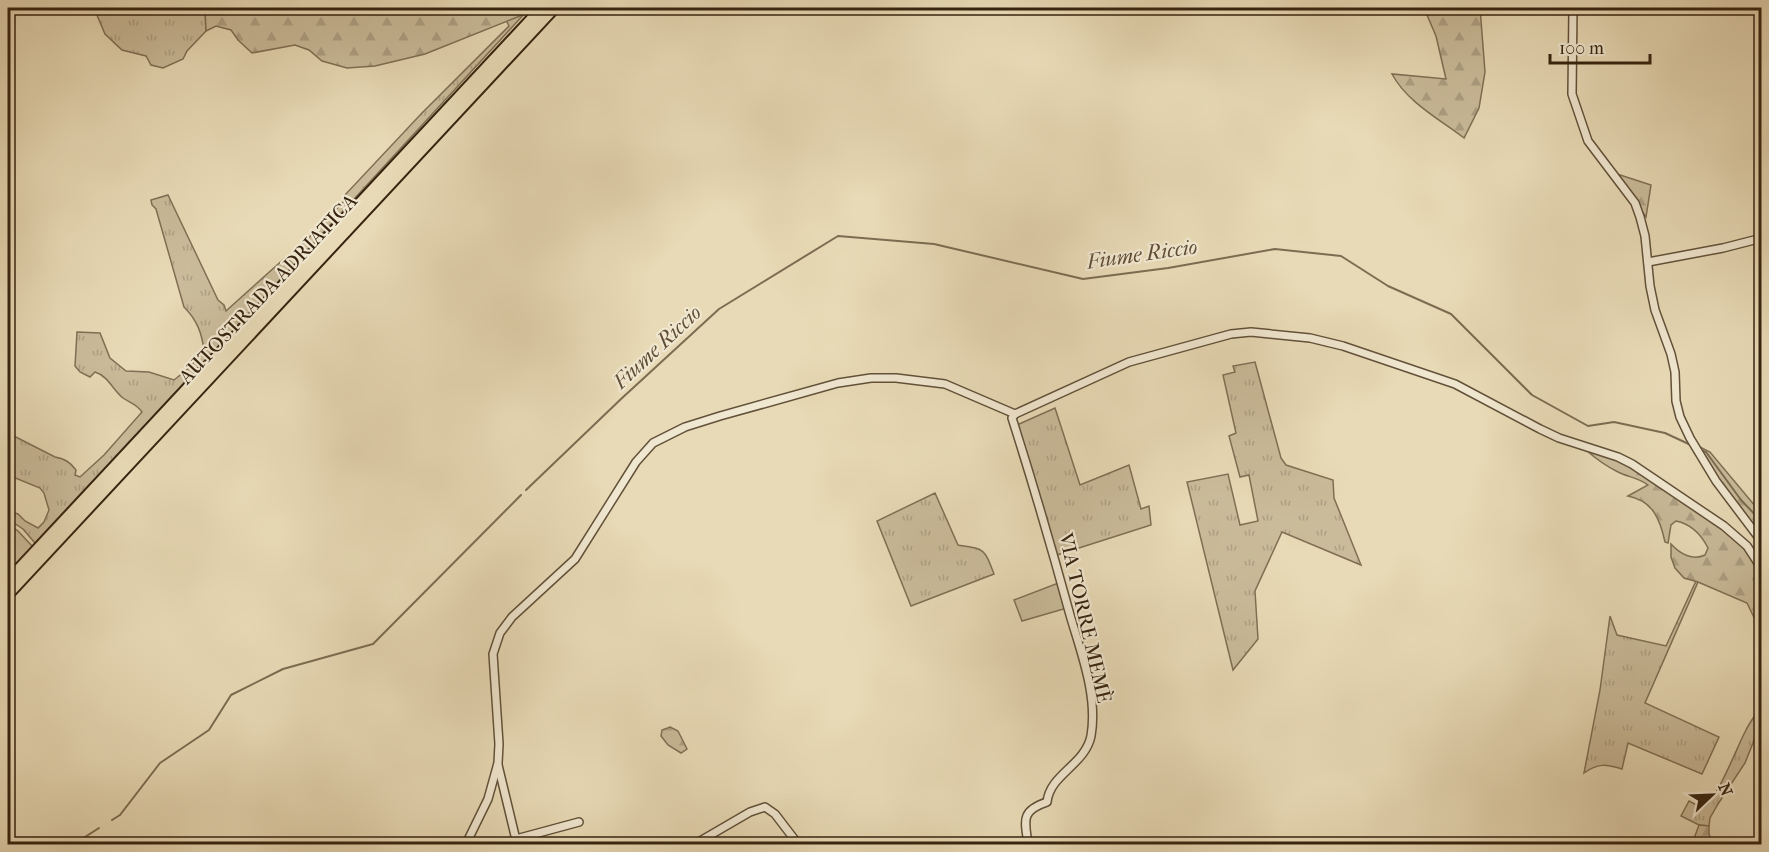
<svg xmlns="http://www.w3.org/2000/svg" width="1769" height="852" viewBox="0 0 1769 852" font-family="'IM FELL French Canon',serif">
<defs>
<pattern id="grass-tufts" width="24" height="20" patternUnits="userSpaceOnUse" patternTransform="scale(1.5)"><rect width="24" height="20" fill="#cabb9a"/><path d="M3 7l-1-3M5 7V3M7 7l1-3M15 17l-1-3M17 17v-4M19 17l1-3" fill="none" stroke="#aea084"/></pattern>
<pattern id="forest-firs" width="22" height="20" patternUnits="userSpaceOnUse" patternTransform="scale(1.5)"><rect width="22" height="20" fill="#cabb9a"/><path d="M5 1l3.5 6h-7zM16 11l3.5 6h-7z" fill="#aea084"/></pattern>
</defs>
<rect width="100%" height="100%" fill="#e8dab6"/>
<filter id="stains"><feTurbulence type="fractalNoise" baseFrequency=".00333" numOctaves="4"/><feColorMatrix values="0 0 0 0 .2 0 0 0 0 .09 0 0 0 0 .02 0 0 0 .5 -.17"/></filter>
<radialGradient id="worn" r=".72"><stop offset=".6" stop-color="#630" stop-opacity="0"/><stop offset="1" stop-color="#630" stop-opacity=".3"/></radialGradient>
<g fill="url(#grass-tufts)" stroke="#806f54" stroke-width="1.5">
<polygon points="94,8 205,8 206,31 187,51 183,59 163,68 151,65 146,56 122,50 105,34"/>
<polygon points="526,12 298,260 292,255 346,199 344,196 421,114 509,26 506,20"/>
<path d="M168,195L218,300L224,305L226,311L286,257L294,265L114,462L89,485L35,543L23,529L8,519V511L18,514L25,521L38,528L44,522L49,510L44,493L40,488L8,475V433L55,457C65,459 70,462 76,470L75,475L80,477L104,455L142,412C137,404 130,403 123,398C113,390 108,376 95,372L90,377L80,372L75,366L77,332L100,333L110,358L126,371L149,372L174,380L189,368L204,351C202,333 197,320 184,307L156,209L152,205L151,200Z"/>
<polygon points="1255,362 1281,458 1286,465 1333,480 1334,498 1361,565 1282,532 1255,591 1258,639 1233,670 1187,482 1228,474 1240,525 1258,521 1249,475 1240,477 1229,436 1236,433 1223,375 1235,372 1233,366"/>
<polygon points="1055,408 1080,485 1129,465 1141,509 1149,506 1151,525 1057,555 1017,425"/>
<path d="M935,493L958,545C985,549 984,548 994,574L911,606L877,521Z"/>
<polygon points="8,524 18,531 33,547 8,573"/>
<path d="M1696,581L1698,582L1645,703L1719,737L1702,774L1628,743L1622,769C1605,764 1598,763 1584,773L1600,690L1610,616L1617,635L1666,646Z"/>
<path d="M1760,708L1761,723L1745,763L1718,804L1710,818L1709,826L1699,825L1681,816L1689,801L1702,808C1716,803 1737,747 1745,732C1749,723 1755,716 1760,708Z"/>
</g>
<g fill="url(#forest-firs)" stroke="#806f54" stroke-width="1.5">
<polygon points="205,8 534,8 530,12 425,54 375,66 347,68 322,61 309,50 295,45 252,53 238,40 231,30 216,26 206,31"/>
<path d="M1424,8H1480L1485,72L1479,108L1464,138C1439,119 1407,102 1392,74L1446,79L1436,36Z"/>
<polygon points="1614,173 1651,185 1646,217"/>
<polygon points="1696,445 1710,452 1761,513 1761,538 1733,501"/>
<path d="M1586,450L1634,466L1741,542L1761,577V632L1747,603L1698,582L1684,578L1675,568L1671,557V544C1680,554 1693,561 1705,555L1708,548C1701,534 1691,524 1676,521L1671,525L1668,543L1665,542C1660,519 1653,501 1628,496L1648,485C1639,478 1628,477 1618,472C1606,466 1596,459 1586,450Z"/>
<polygon points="670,727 678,731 687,749 681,753 668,745 661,736 662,730"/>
<polygon points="1699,825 1709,826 1709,834 1713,844 1692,844"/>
</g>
<polygon fill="#cabb9a" stroke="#806f54" stroke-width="1.5" points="1061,582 1067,608 1022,621 1014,600"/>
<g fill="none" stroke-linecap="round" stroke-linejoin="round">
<g stroke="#7c6c51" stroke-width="2">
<polyline points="1700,450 1706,452 1741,500 1762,522"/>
<polyline points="526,490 621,399 719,309 838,236 934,244 1083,279 1168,268 1275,249 1341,256 1388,286 1451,314 1532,395 1588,426 1614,422 1665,433 1693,446"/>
<polyline points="112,820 120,815 160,763 209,730 231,695 283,669 373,644 521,495"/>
<polyline points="74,844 99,828"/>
</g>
<g stroke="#625139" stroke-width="10">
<g id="minor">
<polyline points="1573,8 1572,94 1588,141 1635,203 1640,217 1645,236 1650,286 1655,310 1671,354 1675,372 1676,401 1680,417 1690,438 1716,481 1762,542"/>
<polyline points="1648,262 1723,248 1762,238"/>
<path d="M1015,414L1012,418C1033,484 1052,549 1070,615C1081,653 1098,696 1091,736C1085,765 1050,774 1047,802C1020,811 1025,821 1028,844"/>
<polyline points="498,765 517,844"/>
<polyline points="516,839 579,822"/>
<polyline points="466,844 488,799 498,763 499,744 493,654 500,633 512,617 575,559 636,462 653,443 685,427 720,416 838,383 871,378 896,378 945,384 1015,414 1129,362 1231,334 1251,332 1310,338 1343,346 1455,384 1540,429 1559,438 1618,457 1632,464 1724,526 1747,546 1762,569"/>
<polyline points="695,844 750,812 765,807 775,814 798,844"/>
</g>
</g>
<g stroke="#36230f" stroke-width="14">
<g id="highway">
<polyline points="8,581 542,8"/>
<polyline points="8,594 554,8"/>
</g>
</g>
<use href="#minor" stroke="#f0e7d0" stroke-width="7"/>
<use href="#highway" stroke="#e8dab6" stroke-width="10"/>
</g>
<g text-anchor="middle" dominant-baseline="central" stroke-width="4.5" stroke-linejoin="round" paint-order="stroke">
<g font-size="20" fill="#36230f" stroke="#f0e7d0">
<text transform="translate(268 289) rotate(-47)">AUTOSTRADA ADRIATICA</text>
<text transform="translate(1085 618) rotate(77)">VIA TORRE MEMÈ</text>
</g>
<g font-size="21" font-style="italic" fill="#5f4d36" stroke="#f0e7d0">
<text transform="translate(1142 254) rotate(-8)">Fiume Riccio</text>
<text transform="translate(657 347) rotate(-43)">Fiume Riccio</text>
</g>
</g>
<rect width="1769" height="852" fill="none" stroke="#e8dab6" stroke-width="30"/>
<rect x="9" y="9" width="1751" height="834" fill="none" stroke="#36230f" stroke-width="3"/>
<rect x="15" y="15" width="1739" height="822" fill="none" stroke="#36230f" stroke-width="1.5"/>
<g transform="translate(1712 795) rotate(67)" stroke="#f0e7d0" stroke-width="4.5" paint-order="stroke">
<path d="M0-4.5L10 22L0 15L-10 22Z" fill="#36230f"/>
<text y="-9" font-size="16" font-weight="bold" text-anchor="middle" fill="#36230f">N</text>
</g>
<path d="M1550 54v9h100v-9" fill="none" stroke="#36230f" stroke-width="3"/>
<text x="1559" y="54" font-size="18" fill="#36230f" stroke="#f0e7d0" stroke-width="4.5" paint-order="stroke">100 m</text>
<rect width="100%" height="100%" filter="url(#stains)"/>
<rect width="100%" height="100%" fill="url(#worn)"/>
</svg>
